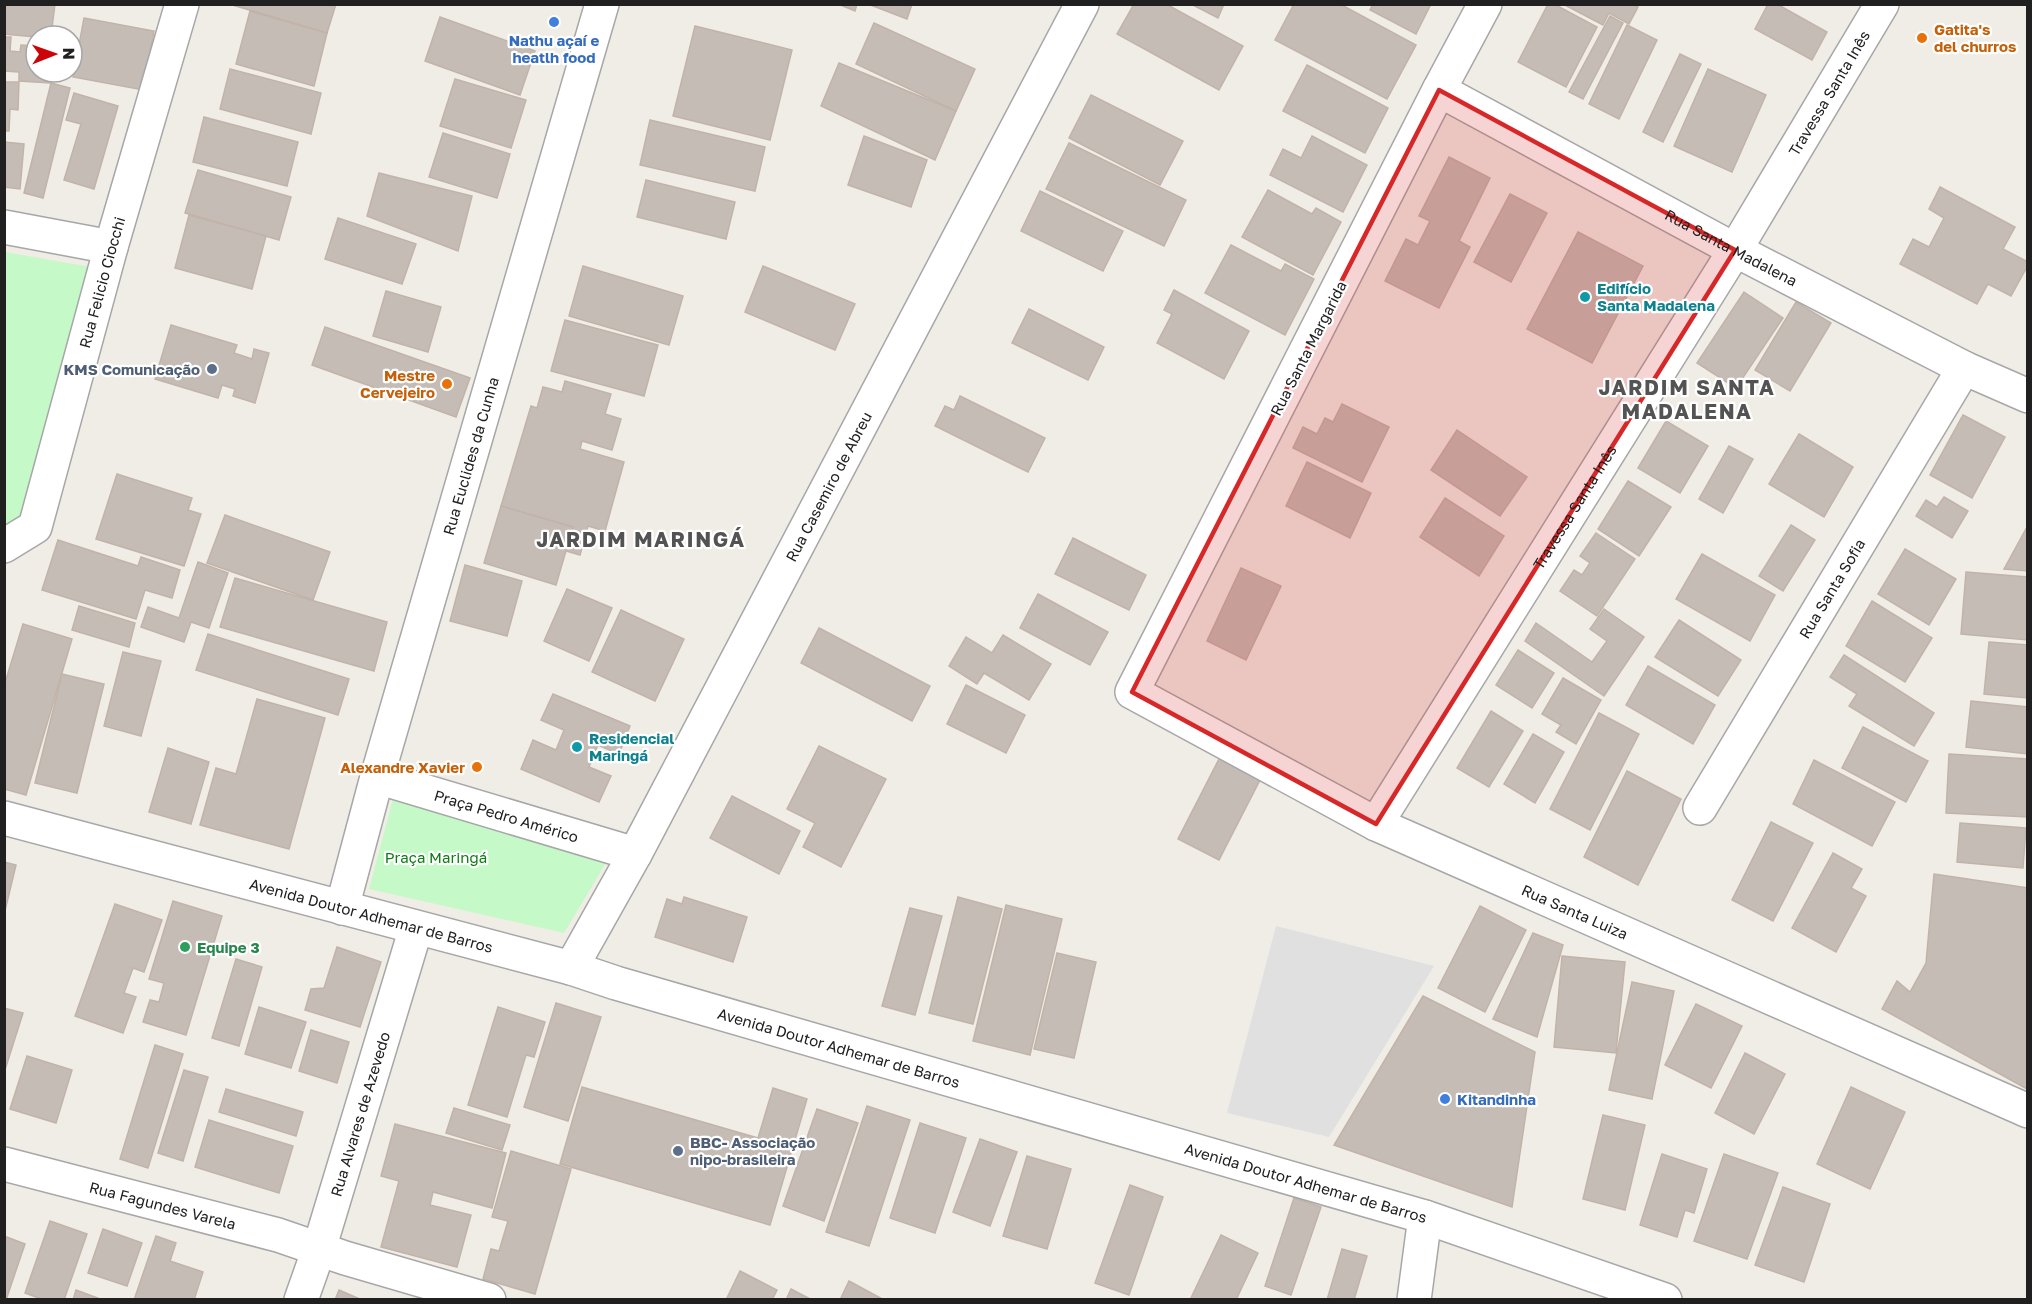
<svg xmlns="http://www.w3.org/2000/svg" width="2032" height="1304" viewBox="0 0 2032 1304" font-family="'Golos Text',sans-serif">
<rect width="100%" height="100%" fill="#f0ede6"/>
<g fill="#c5f9c8">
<polygon points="5,252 91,267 25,520 5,531"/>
<polygon points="394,795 607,861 564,933 369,889"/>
</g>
<polygon fill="#e0e0e0" points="1276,926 1434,966 1329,1137 1227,1113"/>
<g fill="#c5bcb6" stroke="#c2b3a9" stroke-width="1.5">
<polygon points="4,4 55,4 51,36 36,37 4,34"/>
<polygon points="229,4 336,4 327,33"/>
<polygon points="838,4 857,4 855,11"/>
<polygon points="868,4 912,4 907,19"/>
<polygon points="1134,4 1166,4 1243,46 1219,90 1117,34"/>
<polygon points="1191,4 1224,4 1218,18"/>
<polygon points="1294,4 1340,4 1416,45 1387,99 1275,40"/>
<polygon points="1373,4 1431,4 1416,34 1370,10"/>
<polygon points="1548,4 1554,4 1597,27 1566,87 1518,62"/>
<polygon points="1563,4 1632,4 1638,7 1629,24 1609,13 1603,25"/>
<polygon points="1768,4 1777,4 1827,32 1812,60 1755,29"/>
<polygon points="250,11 327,33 314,86 236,64"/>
<polygon points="1610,16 1623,23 1583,99 1569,92"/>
<polygon points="440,17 535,51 520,95 425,61"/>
<polygon points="84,18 154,31 143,90 73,77"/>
<polygon points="874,23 975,69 956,111 856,64"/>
<polygon points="1627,25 1657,40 1619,119 1589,104"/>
<polygon points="695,26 792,50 770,140 673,116"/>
<polygon points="4,37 11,37 10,51 20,52 21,45 36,46 36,72 51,72 50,83 19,81 19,72 4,71"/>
<polygon points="1680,54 1701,64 1663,142 1643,132"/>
<polygon points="839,63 956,111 935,160 821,106"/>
<polygon points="1307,65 1388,108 1365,153 1283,111"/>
<polygon points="230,69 321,93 311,134 220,109"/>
<polygon points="1708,69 1766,95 1732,172 1674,146"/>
<polygon points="455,79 526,100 511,148 440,126"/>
<polygon points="4,82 19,82 18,110 10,109 9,131 4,131"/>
<polygon points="51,83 70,88 43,198 24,193"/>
<polygon points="74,93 118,106 94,189 64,180 81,124 66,120"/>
<polygon points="1091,95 1183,141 1160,185 1069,138"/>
<polygon points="204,117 298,142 287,186 193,162"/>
<polygon points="650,120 765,147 755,191 640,165"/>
<polygon points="443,133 510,154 497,198 429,177"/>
<polygon points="864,136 927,160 911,207 848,185"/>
<polygon points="1312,136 1367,165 1343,212 1270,175 1283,149 1301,158"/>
<polygon points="4,142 24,144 20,189 4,187"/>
<polygon points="1069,143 1186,200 1164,246 1046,189"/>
<polygon points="1449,157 1490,178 1459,241 1470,247 1439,308 1385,281 1406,239 1418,245 1430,221 1419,216"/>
<polygon points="198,170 291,197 279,240 185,213"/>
<polygon points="379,173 472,196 458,251 367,216"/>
<polygon points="646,180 735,202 726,239 637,217"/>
<polygon points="1940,187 2015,227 2003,249 2028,262 2028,265 2011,296 1988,284 1977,304 1900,264 1913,239 1929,247 1944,218 1929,209"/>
<polygon points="1268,190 1312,214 1316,208 1341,222 1313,275 1242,237"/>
<polygon points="1040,191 1123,231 1103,271 1021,231"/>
<polygon points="1510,194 1547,213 1511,282 1474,262"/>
<polygon points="189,215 266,236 252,289 175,268"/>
<polygon points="338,218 416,244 402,284 325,259"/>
<polygon points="1578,232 1643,266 1592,363 1527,329"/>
<polygon points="1231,245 1281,271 1285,264 1314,279 1285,335 1205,293"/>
<polygon points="583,266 683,296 669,345 569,316"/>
<polygon points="763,266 855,304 835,350 745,312"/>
<polygon points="1174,290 1249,331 1224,379 1157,343 1172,314 1164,310"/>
<polygon points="386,291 441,307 428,352 373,336"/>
<polygon points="1744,292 1783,318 1736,388 1697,363"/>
<polygon points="1796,302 1831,323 1790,391 1755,370"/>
<polygon points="1029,309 1104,347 1088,380 1012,343"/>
<polygon points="565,320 658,345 644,396 551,371"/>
<polygon points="171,325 237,345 234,353 252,359 254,349 269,353 255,403 233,396 235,389 222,385 218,398 155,379"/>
<polygon points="325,327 470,378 456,417 312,365"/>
<polygon points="565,381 611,394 605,414 621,419 612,450 582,441 580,449 624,462 605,531 588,526 580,555 566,551 573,527 501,506 531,406 537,408 543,387 562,392"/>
<polygon points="960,396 1045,438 1028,472 935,426 945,406 954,410"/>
<polygon points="1342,404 1389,427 1362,482 1293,448 1303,427 1317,434 1325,418 1333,422"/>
<polygon points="1963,415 2005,437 1972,498 1930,475"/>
<polygon points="1666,421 1708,446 1680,493 1638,468"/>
<polygon points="1457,430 1527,477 1500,516 1431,470"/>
<polygon points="1799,434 1853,467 1824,517 1769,484"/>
<polygon points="1729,446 1753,459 1723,513 1699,499"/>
<polygon points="1307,462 1371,493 1350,538 1286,506"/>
<polygon points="117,474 192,498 188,510 201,514 184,566 96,539"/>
<polygon points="1628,481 1671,507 1639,556 1598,529"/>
<polygon points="1944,497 1968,511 1952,538 1916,516 1926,500 1937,507"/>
<polygon points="1445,498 1504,536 1479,576 1420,537"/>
<polygon points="501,506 573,527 556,585 484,563"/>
<polygon points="225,515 330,552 313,600 207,563"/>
<polygon points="1791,525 1815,540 1783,591 1759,576"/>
<polygon points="2028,525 2028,571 2004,569"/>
<polygon points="1596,533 1635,559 1597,616 1560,591 1574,570 1582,575 1590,563 1580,556"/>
<polygon points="1073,538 1146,575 1129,610 1055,574"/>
<polygon points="58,540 138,566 141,557 180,570 172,598 145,590 136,619 42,590"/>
<polygon points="1905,549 1956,579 1929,625 1878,594"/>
<polygon points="1702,554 1775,595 1750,641 1676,599"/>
<polygon points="198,562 228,573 209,628 191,622 184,642 141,627 148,607 179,618"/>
<polygon points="465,565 522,581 507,636 450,621"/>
<polygon points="1241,568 1281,586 1246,660 1207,641"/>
<polygon points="1966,572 2028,577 2028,640 1961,634"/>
<polygon points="235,578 387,622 374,671 220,627"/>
<polygon points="567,589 612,608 589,661 544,641"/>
<polygon points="1038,594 1108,632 1090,665 1020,628"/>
<polygon points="1872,601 1932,638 1905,682 1846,646"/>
<polygon points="79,606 135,623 129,647 72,630"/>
<polygon points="1604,609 1644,637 1604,696 1525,641 1536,623 1592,662 1607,641 1590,629"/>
<polygon points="621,610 684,639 655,701 592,672"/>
<polygon points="1679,620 1741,660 1718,696 1655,657"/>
<polygon points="23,624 72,639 26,795 4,789 4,686"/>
<polygon points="819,628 930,686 912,721 801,663"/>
<polygon points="208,634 349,679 338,715 196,670"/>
<polygon points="1003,635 1051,664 1029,700 984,673 977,684 949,666 966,637 992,653"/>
<polygon points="1989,642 2028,645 2028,698 1984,694"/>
<polygon points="1518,650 1554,673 1532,708 1496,685"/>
<polygon points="123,652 161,661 141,736 104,726"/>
<polygon points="1844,655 1934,713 1914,746 1849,706 1857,694 1830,677"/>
<polygon points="1648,666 1715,705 1693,744 1626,705"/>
<polygon points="62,674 104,684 77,793 35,783"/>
<polygon points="1563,678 1601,700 1576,744 1556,732 1561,725 1542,714"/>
<polygon points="966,685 1025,715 1006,753 947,724"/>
<polygon points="553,694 630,726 619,754 598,745 589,767 611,776 599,802 521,769 533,740 556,750 564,730 541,720"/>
<polygon points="257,699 325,718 289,849 200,825 216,768 236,774"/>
<polygon points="1971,701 2028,707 2028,754 1966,747"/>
<polygon points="1491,711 1523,731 1489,787 1457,768"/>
<polygon points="1599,713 1639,734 1590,830 1550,809"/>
<polygon points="1863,727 1928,761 1906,802 1842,768"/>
<polygon points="1533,734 1564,752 1535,803 1504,784"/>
<polygon points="819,746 886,779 841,867 803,847 815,823 787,809"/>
<polygon points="168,748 209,762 191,824 149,812"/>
<polygon points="1949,754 2028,759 2028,817 1946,813"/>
<polygon points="1220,757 1261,778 1219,860 1178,839"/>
<polygon points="1814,760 1895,802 1872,846 1793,804"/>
<polygon points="1627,771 1681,799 1638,885 1584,857"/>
<polygon points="732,796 800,831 779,874 710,838"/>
<polygon points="1771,822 1813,843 1773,921 1732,900"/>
<polygon points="1960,823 2026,828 2023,868 1957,862"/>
<polygon points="1833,853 1862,869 1851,888 1866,896 1836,952 1792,928"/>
<polygon points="4,862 16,865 4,915"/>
<polygon points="1934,874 2028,888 2027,1089 1882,1009 1897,981 1910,992 1926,963"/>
<polygon points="684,897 747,917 733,962 655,937 667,899 682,904"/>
<polygon points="958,897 1002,909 973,1024 929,1013"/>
<polygon points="173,901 222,916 186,1035 143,1022 150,1000 159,1002 164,983 149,979"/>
<polygon points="115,904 162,920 144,972 133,968 124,993 136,997 123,1033 75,1016"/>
<polygon points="1006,905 1062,919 1030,1055 973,1041"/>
<polygon points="1480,906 1526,930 1485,1012 1438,988"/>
<polygon points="910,908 942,916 915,1015 882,1006"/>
<polygon points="1533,933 1563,945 1537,1037 1493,1019"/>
<polygon points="337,947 381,962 360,1027 305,1010 311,989 324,988"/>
<polygon points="1057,953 1096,962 1074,1058 1034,1049"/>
<polygon points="1562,956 1625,962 1616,1053 1554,1047"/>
<polygon points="236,959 262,967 239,1046 212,1038"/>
<polygon points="1632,982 1674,991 1652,1099 1609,1090"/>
<polygon points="1423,996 1535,1052 1512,1207 1334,1145"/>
<polygon points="556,1003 601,1017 568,1121 524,1107"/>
<polygon points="1696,1004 1742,1026 1711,1088 1665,1065"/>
<polygon points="259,1007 306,1022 291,1068 245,1054"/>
<polygon points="498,1007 545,1022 534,1057 526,1055 507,1117 468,1105"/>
<polygon points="4,1008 23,1013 4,1073"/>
<polygon points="311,1030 349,1042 337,1083 299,1071"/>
<polygon points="155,1045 183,1054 148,1168 120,1159"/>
<polygon points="1745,1053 1785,1074 1754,1134 1715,1113"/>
<polygon points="27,1056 72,1070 56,1123 10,1109"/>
<polygon points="184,1070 208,1077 183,1161 158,1153"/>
<polygon points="582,1087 758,1138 773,1088 807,1099 770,1225 560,1164"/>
<polygon points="1851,1087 1905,1112 1870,1189 1817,1164"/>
<polygon points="226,1089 303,1112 296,1136 219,1112"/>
<polygon points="867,1106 910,1120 869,1246 826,1232"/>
<polygon points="454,1108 510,1125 502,1150 446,1133"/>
<polygon points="817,1109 858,1123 824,1221 783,1206"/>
<polygon points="1603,1115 1645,1125 1625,1210 1583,1199"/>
<polygon points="209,1120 293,1146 279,1193 195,1167"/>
<polygon points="920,1123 966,1138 935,1233 890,1218"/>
<polygon points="395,1124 506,1153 492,1208 433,1192 430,1205 471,1215 457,1267 381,1247 399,1181 381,1176"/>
<polygon points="980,1139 1017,1152 990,1226 953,1212"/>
<polygon points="511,1151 571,1169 535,1294 483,1279 491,1249 499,1251 508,1221 492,1217"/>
<polygon points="1662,1154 1707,1169 1694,1213 1685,1210 1677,1237 1640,1225"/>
<polygon points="1724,1154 1778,1173 1747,1259 1694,1241"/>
<polygon points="1027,1156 1071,1169 1047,1249 1003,1236"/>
<polygon points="1130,1185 1163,1197 1129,1295 1095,1283"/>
<polygon points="1783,1187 1830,1204 1804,1282 1755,1265"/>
<polygon points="1294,1198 1321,1207 1291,1295 1265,1286"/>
<polygon points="50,1221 87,1234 64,1300 44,1300 25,1293"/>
<polygon points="103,1229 142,1243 127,1286 88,1273"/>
<polygon points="1221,1235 1258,1253 1236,1300 1190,1300"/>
<polygon points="4,1236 25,1244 6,1300 4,1300"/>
<polygon points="156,1236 176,1243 170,1261 203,1272 194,1300 134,1300"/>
<polygon points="1342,1249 1367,1256 1354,1300 1327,1300"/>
<polygon points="740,1271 777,1290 772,1300 726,1300"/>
<polygon points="849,1281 884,1300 840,1300"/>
<polygon points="791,1289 812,1300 786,1300"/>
<polygon points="76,1290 103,1300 73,1300"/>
<polygon points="339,1290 362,1300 335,1300"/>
</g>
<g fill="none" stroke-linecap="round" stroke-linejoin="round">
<g stroke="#a7a7a7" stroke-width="36">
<g id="minor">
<path id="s1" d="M1485,4L1439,90L1132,692L1376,824L2028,1111"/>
<path id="s2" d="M1439,90L1735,250L1964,368L2028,396"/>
<polyline points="4,227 111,247"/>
<path id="s3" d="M4,546L35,527L111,247L182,4"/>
<path id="s4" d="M377,777L635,854"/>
<path id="s5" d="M1700,808L1964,368"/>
<path id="s6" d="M4,818L571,968L616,983L1425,1217L1665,1300"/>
<path id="s7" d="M1376,824L1735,250L1882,4"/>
<path id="s8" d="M342,908L377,777L602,4"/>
<path id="s9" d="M571,968L635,854L1082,4"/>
<path id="s10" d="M4,1164L278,1235L345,1258L489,1300"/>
<path id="s11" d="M301,1300L319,1249L416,928"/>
<polyline points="1414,1300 1425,1217"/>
</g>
</g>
<use href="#minor" stroke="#fff" stroke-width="33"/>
</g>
<path fill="#d62828" fill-opacity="0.2" stroke="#d62828" stroke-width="4.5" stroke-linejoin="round" d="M1439,90L1735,250L1376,824L1132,692Z"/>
<g fill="#3f7fe0" stroke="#fff" stroke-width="2">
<circle cx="554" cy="22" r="6"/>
<circle cx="1445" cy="1099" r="6"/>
</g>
<g fill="#e8710a" stroke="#fff" stroke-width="2">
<circle cx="1922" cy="38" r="6"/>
<circle cx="447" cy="384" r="6"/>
<circle cx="477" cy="767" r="6"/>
</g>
<g fill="#0f9aa8" stroke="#fff" stroke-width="2">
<circle cx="1585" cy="297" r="6"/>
<circle cx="577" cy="747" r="6"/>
</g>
<g fill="#5c6f8a" stroke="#fff" stroke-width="2">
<circle cx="212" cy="369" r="6"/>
<circle cx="678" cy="1151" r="6"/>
</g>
<circle fill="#2e9e5b" stroke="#fff" stroke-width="2" cx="185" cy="947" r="6"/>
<g text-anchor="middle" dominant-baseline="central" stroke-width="4.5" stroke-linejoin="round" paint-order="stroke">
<g font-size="15" font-weight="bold" fill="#c56008" stroke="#fff" text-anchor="end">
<text x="1934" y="29" text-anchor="start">Gatita's<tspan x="1934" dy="17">del churros</tspan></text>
<text x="435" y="375">Mestre<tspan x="435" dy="17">Cervejeiro</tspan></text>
<text x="465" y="767">Alexandre Xavier</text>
</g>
<g font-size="15" font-weight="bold" fill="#366cbe" stroke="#fff">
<text x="554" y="40">Nathu açaí e<tspan x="554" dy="17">heatlh food</tspan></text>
<text x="1457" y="1099" text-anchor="start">Kitandinha</text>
</g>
<g font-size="15" fill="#202020" stroke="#fff">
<text stroke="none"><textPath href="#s7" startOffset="860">Travessa Santa Inês</textPath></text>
<text stroke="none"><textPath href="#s2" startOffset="332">Rua Santa Madalena</textPath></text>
<text stroke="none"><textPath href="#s3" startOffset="290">Rua Felicio Ciocchi</textPath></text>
<text transform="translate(1308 348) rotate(-63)">Rua Santa Margarida</text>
<text stroke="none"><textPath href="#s8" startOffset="470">Rua Euclides da Cunha</textPath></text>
<text stroke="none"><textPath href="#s9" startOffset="546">Rua Casemiro de Abreu</textPath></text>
<text stroke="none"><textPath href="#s7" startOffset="374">Travessa Santa Inês</textPath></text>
<text stroke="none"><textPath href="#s5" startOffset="256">Rua Santa Sofia</textPath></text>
<text stroke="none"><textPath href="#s4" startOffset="135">Praça Pedro Américo</textPath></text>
<text stroke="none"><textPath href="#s1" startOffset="1268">Rua Santa Luiza</textPath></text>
<text stroke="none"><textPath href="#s6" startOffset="380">Avenida Doutor Adhemar de Barros</textPath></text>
<text stroke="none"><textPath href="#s6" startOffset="866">Avenida Doutor Adhemar de Barros</textPath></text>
<text stroke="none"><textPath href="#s11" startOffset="195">Rua Alvares de Azevedo</textPath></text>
<text stroke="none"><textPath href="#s6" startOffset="1352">Avenida Doutor Adhemar de Barros</textPath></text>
<text stroke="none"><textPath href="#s10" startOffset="164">Rua Fagundes Varela</textPath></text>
</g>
<g font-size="15" font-weight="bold" fill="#0d838f" stroke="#fff" text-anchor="start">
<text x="1597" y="288">Edifício<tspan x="1597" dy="17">Santa Madalena</tspan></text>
<text x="589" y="738">Residencial<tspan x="589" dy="17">Maringá</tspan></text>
</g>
<g font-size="15" font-weight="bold" fill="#4e5e75" stroke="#fff" text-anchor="end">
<text x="200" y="369">KMS Comunicação</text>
<text x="690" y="1142" text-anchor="start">BBC- Associação<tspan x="690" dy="17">nipo-brasileira</tspan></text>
</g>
<g font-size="15" fill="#0d7e15" stroke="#fff">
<text x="436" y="857">Praça Maringá</text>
</g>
<g font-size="15" font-weight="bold" fill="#27864d" stroke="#fff" text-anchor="start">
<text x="197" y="947">Equipe 3</text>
</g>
<g font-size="21" font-weight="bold" letter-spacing="1.5" fill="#535353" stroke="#fff">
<text x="1687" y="387">JARDIM SANTA<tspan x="1687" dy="24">MADALENA</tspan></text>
<text x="641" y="539">JARDIM MARINGÁ</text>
</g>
</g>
<rect width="2032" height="1304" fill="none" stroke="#202020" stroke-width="12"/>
<g transform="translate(54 54) rotate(89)"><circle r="28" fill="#ffffff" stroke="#a6a6a6" stroke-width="1.5"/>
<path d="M0-4.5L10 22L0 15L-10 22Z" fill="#cc0307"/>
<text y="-9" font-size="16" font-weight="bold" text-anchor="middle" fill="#202020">N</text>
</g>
</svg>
